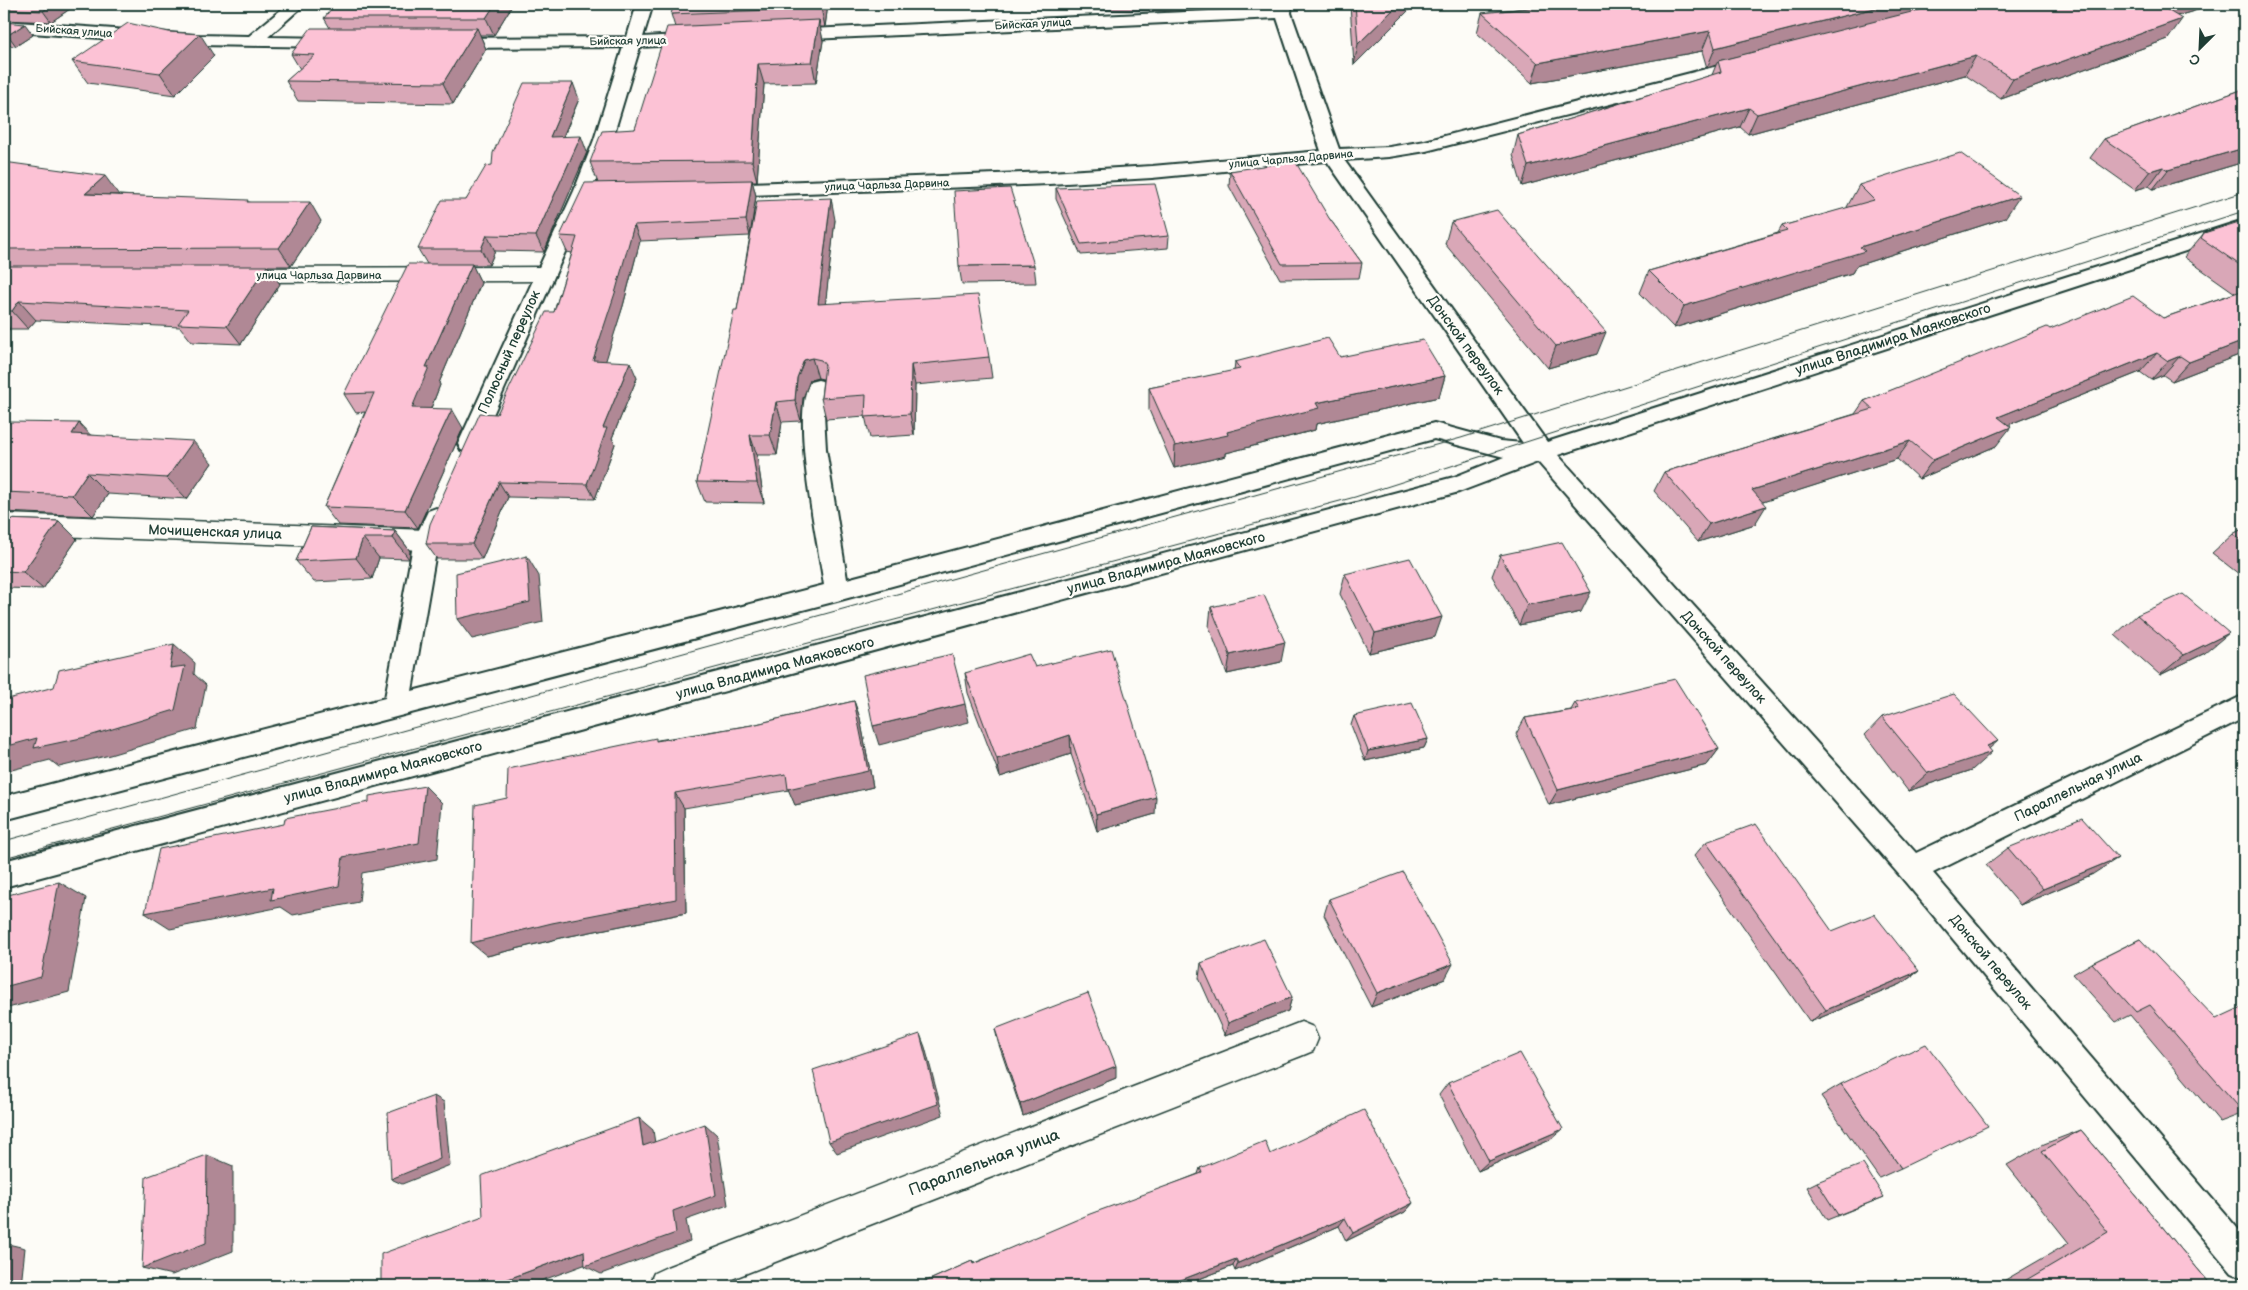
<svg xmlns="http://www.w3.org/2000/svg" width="2248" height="1290" viewBox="0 0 2248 1290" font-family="'Balsamiq Sans',sans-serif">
<rect width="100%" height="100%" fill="#fdfcf7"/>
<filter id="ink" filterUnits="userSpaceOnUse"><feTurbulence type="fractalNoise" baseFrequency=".02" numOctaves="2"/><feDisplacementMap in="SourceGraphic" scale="10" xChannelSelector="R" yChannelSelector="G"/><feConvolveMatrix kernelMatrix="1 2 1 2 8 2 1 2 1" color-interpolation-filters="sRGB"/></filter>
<g filter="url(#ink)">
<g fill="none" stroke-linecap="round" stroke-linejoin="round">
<g stroke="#1f3d34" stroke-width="4">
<g id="service">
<polygon points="288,4 305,4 268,37 334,38 340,39 342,43 340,47 196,45 4,31 4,21 196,35 249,36"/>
<polygon points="637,4 653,4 643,37 696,34 702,36 704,39 702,42 696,44 640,47 612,140 592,191 480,444 477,450 469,452 461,450 458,444 574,191 594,140 623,47 449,48 443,47 441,43 443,39 449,38 627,37"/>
<path d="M1276,4H1292L1291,13L1339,149L1389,147L1425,141L1745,59L1751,60L1753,64L1751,68L1426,151L1389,157L1344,160L1547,442L2244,220V232L1558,455L1916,853L2244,695V718L1933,873L2244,1236V1278L2232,1273L1902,878L1538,462L1459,492L4,887V861L1454,477L1504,457L1434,439L837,601L4,820V796L385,698L414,540L428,511L436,508L444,511L448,517L438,540L412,691L824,585C818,542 790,416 810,382L818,380L826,382L829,387L824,414L826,449L847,579L1434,423L1500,441L1523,443L1327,161L1152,178L1049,184L722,196L715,194L713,190L715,186L722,184L1049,172L1152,166L1321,151L1277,18L788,40L782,38L780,35L782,32L788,30L1275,8Z"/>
</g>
</g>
<g stroke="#1f3d34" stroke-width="3">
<g id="minor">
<polygon points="544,267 552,269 555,274 552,279 544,281 236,282 228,280 225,275 228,270 236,268"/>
<polygon points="4,514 426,530 435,533 439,540 435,547 426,550 4,534"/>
<polygon points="1301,1022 1313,1027 1318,1039 1313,1051 1301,1056 714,1286 648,1286 654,1273 667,1267"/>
</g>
</g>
<use href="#service" fill="#fdfcf7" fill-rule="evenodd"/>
<use href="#minor" fill="#fdfcf7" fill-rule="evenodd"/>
<g stroke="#1f3d34" stroke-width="1">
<polyline points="4,841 1461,438 2244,192"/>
<polyline points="4,858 1355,497 2244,211"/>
</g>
</g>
<g fill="#d9a7b7" stroke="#1f3d34">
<polygon points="77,4 51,22 4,20 4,9"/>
<polygon points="513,4 494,35 480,35 486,49 453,104 298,101 286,81 300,69 291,54 330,28 324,18"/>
<polygon points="828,4 825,27 820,27 823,41 816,83 764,84 757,181 752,181 756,196 751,235 835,220 825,304 989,357 992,378 915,385 914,435 870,438 865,416 826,419 821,398 823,379 818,378 810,380 803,398 801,421 782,422 777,455 757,455 764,503 705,502 697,482 737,310 750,236 640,241 623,306 605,361 637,378 612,438 615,444 595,499 508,497 482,559 437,559 426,544 497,414 554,312 572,253 567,252 560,236 598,183 590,162 635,129 675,27 671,14"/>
<polygon points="1091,4 1228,4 1228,8 1173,11 1091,10"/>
<polygon points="1350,4 1415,4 1354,65"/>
<polygon points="1550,4 2218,4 2177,16 2168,39 2001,99 1965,75 1748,134 1740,127 1522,186 1513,155 1518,135 1712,75 1716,65 1707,68 1702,51 1532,83 1477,33 1482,13 1551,5"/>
<polygon points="4,22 33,35 16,46 4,45"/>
<polygon points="214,56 175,95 88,83 72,61"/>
<polygon points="2244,89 2244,162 2153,189 2149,186 2135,190 2090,158 2104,139"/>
<polygon points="579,99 564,136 587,152 544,252 495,251 489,265 472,265 481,283 439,383 440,385 431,408 463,428 418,528 338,525 324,507 365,412 356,413 344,394 427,264 418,249 466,200 492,165"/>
<polygon points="4,162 119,195 249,202 321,221 291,266 268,266 280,284 241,344 192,342 180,327 36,320 28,329 10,329 4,335"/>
<polygon points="1230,171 1329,218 1362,263 1359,278 1280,279 1229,186"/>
<polygon points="1859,185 2005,218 1856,266 1852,273 1674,328 1640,293 1649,271 1778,233 1782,226 1848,208 1847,207"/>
<polygon points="1056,188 1169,236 1168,248 1081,255 1056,199"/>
<polygon points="1451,222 1597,354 1548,368 1445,244"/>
<polygon points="2244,225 2244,353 2172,381 2163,375 2151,380 2140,372 2008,425 1996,446 1919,479 1897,459 1762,502 1755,524 1698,542 1654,491 1664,472 1855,414 1864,401 2050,329 2163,318 2235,293 2184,257 2204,233"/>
<polygon points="1034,265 1036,283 962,284 959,266"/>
<polygon points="1340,357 1445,376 1439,397 1316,424 1315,430 1226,453 1226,456 1174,468 1149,410 1149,388 1234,371 1235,362"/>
<polygon points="4,429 90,435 212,463 187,499 108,494 93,516 4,512"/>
<polygon points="4,519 59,521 77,539 43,589 4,588"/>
<polygon points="311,527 395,531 410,551 409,559 379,558 372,579 314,582 296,561"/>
<polygon points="2244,528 2244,578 2212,553 2233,534"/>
<polygon points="1500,555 1581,612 1519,625 1492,576"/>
<polygon points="1345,574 1435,637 1369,653 1340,594"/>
<polygon points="1211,607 1281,662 1227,674 1209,627"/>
<polygon points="2137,615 2205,653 2160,675 2115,635"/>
<polygon points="1035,667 1155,814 1097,831 1071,754 1000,777 968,693 965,673"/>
<polygon points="854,701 860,718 873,787 795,805 789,790 684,808 686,913 565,937 487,956 507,798 658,740 752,725"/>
<polygon points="1575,703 1719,749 1707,765 1549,805 1516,734 1525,718 1571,710"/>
<polygon points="1354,716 1428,739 1424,748 1365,761 1351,725"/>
<polygon points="1882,717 1990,749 1972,770 1908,791 1865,735"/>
<polygon points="1706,842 1832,931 1919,971 1901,984 1810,1022 1694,856"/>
<polygon points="2008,848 2093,874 2020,905 1986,865"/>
<polygon points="1329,899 1445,979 1371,1007 1324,915"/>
<polygon points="2140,939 2244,1113 2220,1122 2130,1015 2116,1022 2073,974 2092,963"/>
<polygon points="1201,963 1292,997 1288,1011 1225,1036 1199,978"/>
<polygon points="995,1029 1116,1078 1023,1116 998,1042"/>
<polygon points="1448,1083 1550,1140 1478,1171 1439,1095"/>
<polygon points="1841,1084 1901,1168 1879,1178 1821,1096"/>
<polygon points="2081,1130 2212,1286 1995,1286 2069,1243 2007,1165 2044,1144"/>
<polygon points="1270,1154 1413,1203 1405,1212 1346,1241 1339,1226 1235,1271 1233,1266 1181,1286 916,1286 972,1261 974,1263 1198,1174 1200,1168"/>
<polygon points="1817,1182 1884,1197 1827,1220 1807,1187"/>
</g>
<g fill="#b08895" stroke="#1f3d34">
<polygon points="53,4 77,4 51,22 43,11"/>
<polygon points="495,4 513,4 494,35 486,18"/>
<polygon points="822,4 828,4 825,27 821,8"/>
<polygon points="1399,4 1415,4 1354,65 1358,44"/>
<polygon points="1891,4 1957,4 1718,61 1716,65 1707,68 1715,48"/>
<polygon points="2165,4 2218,4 2146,25 2159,5"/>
<polygon points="2182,19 2168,39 2001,99 2013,79"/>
<polygon points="819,20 823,41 816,83 812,62"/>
<polygon points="25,24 33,35 16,46 8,35"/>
<polygon points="477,28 486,49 453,104 443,83"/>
<polygon points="1710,31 1702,51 1532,83 1538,63"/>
<polygon points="200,34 214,56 175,95 160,73"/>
<polygon points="1976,56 1965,75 1748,134 1757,114"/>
<polygon points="758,64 764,84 757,181 752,161"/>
<polygon points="573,83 579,99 556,153 550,137"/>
<polygon points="1749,108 1740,127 1522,186 1528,166"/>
<polygon points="581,136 587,152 544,252 536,236"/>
<polygon points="2244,148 2244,162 2153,189 2168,170"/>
<polygon points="2163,167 2149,186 2135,190 2150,171"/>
<polygon points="105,176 119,195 85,194"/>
<polygon points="752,180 756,196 750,236 746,220"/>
<polygon points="2020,196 2005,218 1856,266 1852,273 1674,328 1684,306 1860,247"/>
<polygon points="831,198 835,220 823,325 818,304"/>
<polygon points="310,202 321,221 291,266 279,248"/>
<polygon points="634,225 640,241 623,306 601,376 593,360"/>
<polygon points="487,235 495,251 489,265 481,249"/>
<polygon points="472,264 481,283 439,383 440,385 424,426 412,408 426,367"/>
<polygon points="267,266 280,284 241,344 227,326"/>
<polygon points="19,301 36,320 28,329 12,311"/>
<polygon points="4,322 10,329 4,335"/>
<polygon points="1606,332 1597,354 1548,368 1556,346"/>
<polygon points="2244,341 2244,353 2172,381 2189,362"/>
<polygon points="2157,353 2140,372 1983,435 1998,417"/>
<polygon points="2180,356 2163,375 2151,380 2168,361"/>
<polygon points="812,358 818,378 810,380 803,398 801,421 795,400 797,378 804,360"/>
<polygon points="630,362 637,378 612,438 615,444 595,499 587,484 603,428"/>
<polygon points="911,365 915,385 914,435 910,414"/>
<polygon points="1445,376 1439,397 1316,424 1315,430 1226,453 1226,456 1174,468 1175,446 1227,432 1316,403"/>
<polygon points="776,402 782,422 777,455 770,435"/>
<polygon points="452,409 463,428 418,528 405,510"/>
<polygon points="79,423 100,445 72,434"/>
<polygon points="2011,427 1996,446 1919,479 1933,460"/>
<polygon points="750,435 757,455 764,503 757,483"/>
<polygon points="193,441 212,463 187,499 167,478"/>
<polygon points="1910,441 1897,459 1741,509 1752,490"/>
<polygon points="87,473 108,494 93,516 72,495"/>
<polygon points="499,482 508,497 482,559 472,544"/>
<polygon points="1766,506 1755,524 1698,542 1709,524"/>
<polygon points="59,521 77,539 43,589 23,572"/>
<polygon points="395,531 410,551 409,559 393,538"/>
<polygon points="363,538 379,558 372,579 356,558"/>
<polygon points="527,556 539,576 543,622 472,639 457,619"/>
<polygon points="1591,592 1581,612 1519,625 1527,605"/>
<polygon points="1442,617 1435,637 1369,653 1375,633"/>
<polygon points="2229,633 2205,653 2160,675 2184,655"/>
<polygon points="1285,642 1281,662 1227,674 1230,655"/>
<polygon points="174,644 195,663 194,674 206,685 197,729 110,755 59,767 50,760 4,772 4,747 170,668"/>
<polygon points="854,701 860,718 873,787 795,805 788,789"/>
<polygon points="965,704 969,722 879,745 873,726"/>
<polygon points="1070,735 1071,754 1000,777 997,759"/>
<polygon points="1428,739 1424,748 1365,761 1368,751"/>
<polygon points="1998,741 1982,755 1992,752 1972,770 1908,791 1928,773 1987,746"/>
<polygon points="1719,749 1707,765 1549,805 1558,790"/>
<polygon points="425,786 442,803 437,859 362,873 359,902 293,915 281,907 170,929 145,913 343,857"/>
<polygon points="675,793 684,808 686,913 565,937 487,956 471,943"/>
<polygon points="1156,797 1155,814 1097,831 1096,814"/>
<polygon points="2118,858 2093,874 2020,905 2043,889"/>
<polygon points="59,882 86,898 69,992 4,1009 4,987"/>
<polygon points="1453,964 1445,979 1371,1007 1377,993"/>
<polygon points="1919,971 1901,984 1810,1022 1826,1010"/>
<polygon points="1292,997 1288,1011 1225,1036 1228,1023"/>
<polygon points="920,1034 925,1047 943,1115 837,1153 829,1142"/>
<polygon points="1116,1066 1116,1078 1023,1116 1020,1104"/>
<polygon points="434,1096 444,1102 450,1165 402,1184 391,1179"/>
<polygon points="639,1118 653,1130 657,1157 643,1146"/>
<polygon points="705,1124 717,1135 728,1205 686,1220 690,1241 601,1274 585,1266 673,1211"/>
<polygon points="1563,1129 1550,1140 1478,1171 1489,1161"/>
<polygon points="207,1155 233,1166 233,1251 172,1275 142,1268"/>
<polygon points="1413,1203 1405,1212 1346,1241 1353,1233"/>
<polygon points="1345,1218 1339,1226 1235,1271 1238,1263"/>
<polygon points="8,1244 25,1248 21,1286 4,1286 4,1279"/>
<polygon points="584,1251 600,1259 527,1286 489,1286"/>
<polygon points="1236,1259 1233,1266 1181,1286 1165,1286"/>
<polygon points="306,1281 325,1286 306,1286"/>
</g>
<g fill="#fcc2d5" stroke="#1f3d34">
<polygon points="4,4 53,4 43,11 4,9"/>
<polygon points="335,4 495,4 486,18 324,18"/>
<polygon points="674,4 822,4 821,8 671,14"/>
<polygon points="1355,4 1399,4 1358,44"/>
<polygon points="1565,4 1891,4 1715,48 1710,31 1538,63 1482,13"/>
<polygon points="1943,4 2165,4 2159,5 2182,19 2013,79 1976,56 1757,114 1749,108 1528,166 1518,135 1721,72 1718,61"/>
<polygon points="819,20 812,62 758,64 752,161 590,162 602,131 635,129 667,27"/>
<polygon points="4,22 25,24 8,35 4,35"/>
<polygon points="128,23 169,32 200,34 160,73 72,61"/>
<polygon points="311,28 477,28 443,83 286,81 315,55 291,54"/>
<polygon points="524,83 573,83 550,137 581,136 536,236 487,235 481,249 418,249 442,200 466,200 486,166 492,165 493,153"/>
<polygon points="2244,89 2244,148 2168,170 2163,167 2150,171 2104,139"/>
<polygon points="1960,153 2020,196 1860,247 1865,251 1684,306 1649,271 1787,231 1782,226 1874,200 1859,185"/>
<polygon points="1295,161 1329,218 1362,263 1282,264 1230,171"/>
<polygon points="4,162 105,176 85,194 248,200 247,202 310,202 279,248 4,249"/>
<polygon points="752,180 746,220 634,225 616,290 593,360 630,362 603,428 607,428 587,484 499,482 472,544 426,544 430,524 480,413 497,414 546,312 554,312 577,237 560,236 585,183"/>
<polygon points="1155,184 1169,236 1081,244 1056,188"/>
<polygon points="1010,188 1034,265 959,266 954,191"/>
<polygon points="831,198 818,304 978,295 989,357 911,365 910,414 865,417 866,395 821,398 825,365 821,360 812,358 804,360 797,378 795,400 776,402 770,435 750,435 757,483 697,482 734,310 737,310 757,201"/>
<polygon points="1497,210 1513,229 1515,229 1606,332 1556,346 1451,222"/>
<polygon points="2239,222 2244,225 2244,268 2201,238 2204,233"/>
<polygon points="408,264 472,264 426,367 429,367 412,408 452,409 405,510 324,507 374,393 344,394"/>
<polygon points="4,266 267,266 227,326 178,324 188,310 19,301 12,311 4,311"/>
<polygon points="2244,290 2244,341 2189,362 2180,356 2168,361 2157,353 1998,417 2011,427 1933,460 1910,441 1752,490 1766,506 1709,524 1664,472 1873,409 1864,401 2047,327 2050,329 2133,296 2163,318"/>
<polygon points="1328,338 1340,357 1423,340 1445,376 1316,403 1319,408 1227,432 1228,435 1175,446 1149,388 1240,369 1235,362"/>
<polygon points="10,422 79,423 72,434 193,441 167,478 87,473 72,495 4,492 4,429 5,429"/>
<polygon points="4,519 59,521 23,572 4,571"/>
<polygon points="311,527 395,531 393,538 363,538 356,558 296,561"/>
<polygon points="2244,528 2244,542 2233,534"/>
<polygon points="1562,542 1591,592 1527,605 1500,555"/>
<polygon points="527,556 530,602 457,619 456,573"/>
<polygon points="1410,558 1442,617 1375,633 1345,574"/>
<polygon points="2183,594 2229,633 2184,655 2137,615"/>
<polygon points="1264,595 1285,642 1230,655 1211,607"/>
<polygon points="174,644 170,668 185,666 175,710 86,737 34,748 37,738 4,747 4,700 54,687 59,670"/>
<polygon points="1111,649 1156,797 1096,814 1070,735 997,759 965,673 1029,654 1035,667"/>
<polygon points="952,654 965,704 873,726 863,675"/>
<polygon points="1675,679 1719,749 1558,790 1525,718 1579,709 1575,703"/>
<polygon points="1954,694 1998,741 1987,746 1992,752 1928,773 1882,717"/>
<polygon points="854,701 868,771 788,789 786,774 675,793 676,899 552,923 471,943 475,805 507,798 508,769 656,738 656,741 752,725"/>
<polygon points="1412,703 1428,739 1368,751 1354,716"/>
<polygon points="425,786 419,843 343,857 339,886 271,900 273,888 145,913 159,849 284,824 285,818 369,802 369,796"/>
<polygon points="2082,818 2118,858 2043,889 2008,848"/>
<polygon points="1756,824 1832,931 1874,914 1919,971 1826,1010 1706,842"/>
<polygon points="1403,872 1453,964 1377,993 1329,899"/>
<polygon points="59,882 41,977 4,987 4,896"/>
<polygon points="1264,939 1292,997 1228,1023 1201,963"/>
<polygon points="2140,939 2216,1019 2244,1006 2244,1113 2150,1005 2136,1012 2092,963"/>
<polygon points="1088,993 1116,1066 1020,1104 995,1029"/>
<polygon points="920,1034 938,1104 829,1142 813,1070"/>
<polygon points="1926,1044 1988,1126 1901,1168 1841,1084"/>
<polygon points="1520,1053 1563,1129 1489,1161 1448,1083"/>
<polygon points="434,1096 440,1159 391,1179 388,1113"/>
<polygon points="1364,1110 1413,1203 1353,1233 1345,1218 1238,1263 1236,1259 1165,1286 916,1286 972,1261 973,1264 1090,1214 1202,1173 1200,1168 1265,1141 1270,1154"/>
<polygon points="639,1118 643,1146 705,1124 716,1195 673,1211 676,1233 585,1266 584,1251 489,1286 381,1286 381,1254 483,1217 481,1176"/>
<polygon points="2081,1130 2212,1286 2016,1286 2108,1232 2042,1151"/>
<polygon points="207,1155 206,1243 142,1268 146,1177"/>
<polygon points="1863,1164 1884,1197 1838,1215 1817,1182"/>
<polygon points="8,1244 4,1279 4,1245"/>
<polygon points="306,1281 306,1286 291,1286"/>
</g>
</g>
<g text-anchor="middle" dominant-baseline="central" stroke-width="4.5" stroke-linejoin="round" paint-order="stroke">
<g font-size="11" fill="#1f3d34" stroke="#fdfcf7">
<text transform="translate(1033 24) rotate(-3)">Бийская улица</text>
<text transform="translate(74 31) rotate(4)">Бийская улица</text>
<text transform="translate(628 41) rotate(-1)">Бийская улица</text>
<text transform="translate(1291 159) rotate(-5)">улица Чарльза Дарвина</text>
<text transform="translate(887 185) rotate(-2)">улица Чарльза Дарвина</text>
<text x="319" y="275">улица Чарльза Дарвина</text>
</g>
<g font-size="14" fill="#1f3d34" stroke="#fdfcf7">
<text transform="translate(1893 339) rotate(-18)">улица Владимира Маяковского</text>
<text transform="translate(1466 345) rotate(54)">Донской переулок</text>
<text transform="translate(509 352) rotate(-66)">Полюсный переулок</text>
<text transform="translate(215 532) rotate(2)">Мочищенская улица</text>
<text transform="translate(1166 563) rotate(-15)">улица Владимира Маяковского</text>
<text transform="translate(1724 657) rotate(48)">Донской переулок</text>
<text transform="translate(775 668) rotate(-15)">улица Владимира Маяковского</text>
<text transform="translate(383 772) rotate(-15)">улица Владимира Маяковского</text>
<text transform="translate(2078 787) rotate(-26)">Параллельная улица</text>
<text transform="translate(1991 962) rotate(50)">Донской переулок</text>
</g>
<g font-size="16" fill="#1f3d34" stroke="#fdfcf7">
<text transform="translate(984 1163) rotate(-21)">Параллельная улица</text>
</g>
</g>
<rect width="2248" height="1290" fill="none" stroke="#fdfcf7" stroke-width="20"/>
<rect x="10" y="10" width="2228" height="1270" fill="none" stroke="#1f3d34" stroke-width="2" filter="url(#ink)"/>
<g transform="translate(2200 48) rotate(204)" stroke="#fdfcf7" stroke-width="4" paint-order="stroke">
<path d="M0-4L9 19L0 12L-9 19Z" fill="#1f3d34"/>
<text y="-8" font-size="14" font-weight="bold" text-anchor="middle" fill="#1f3d34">С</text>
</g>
</svg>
